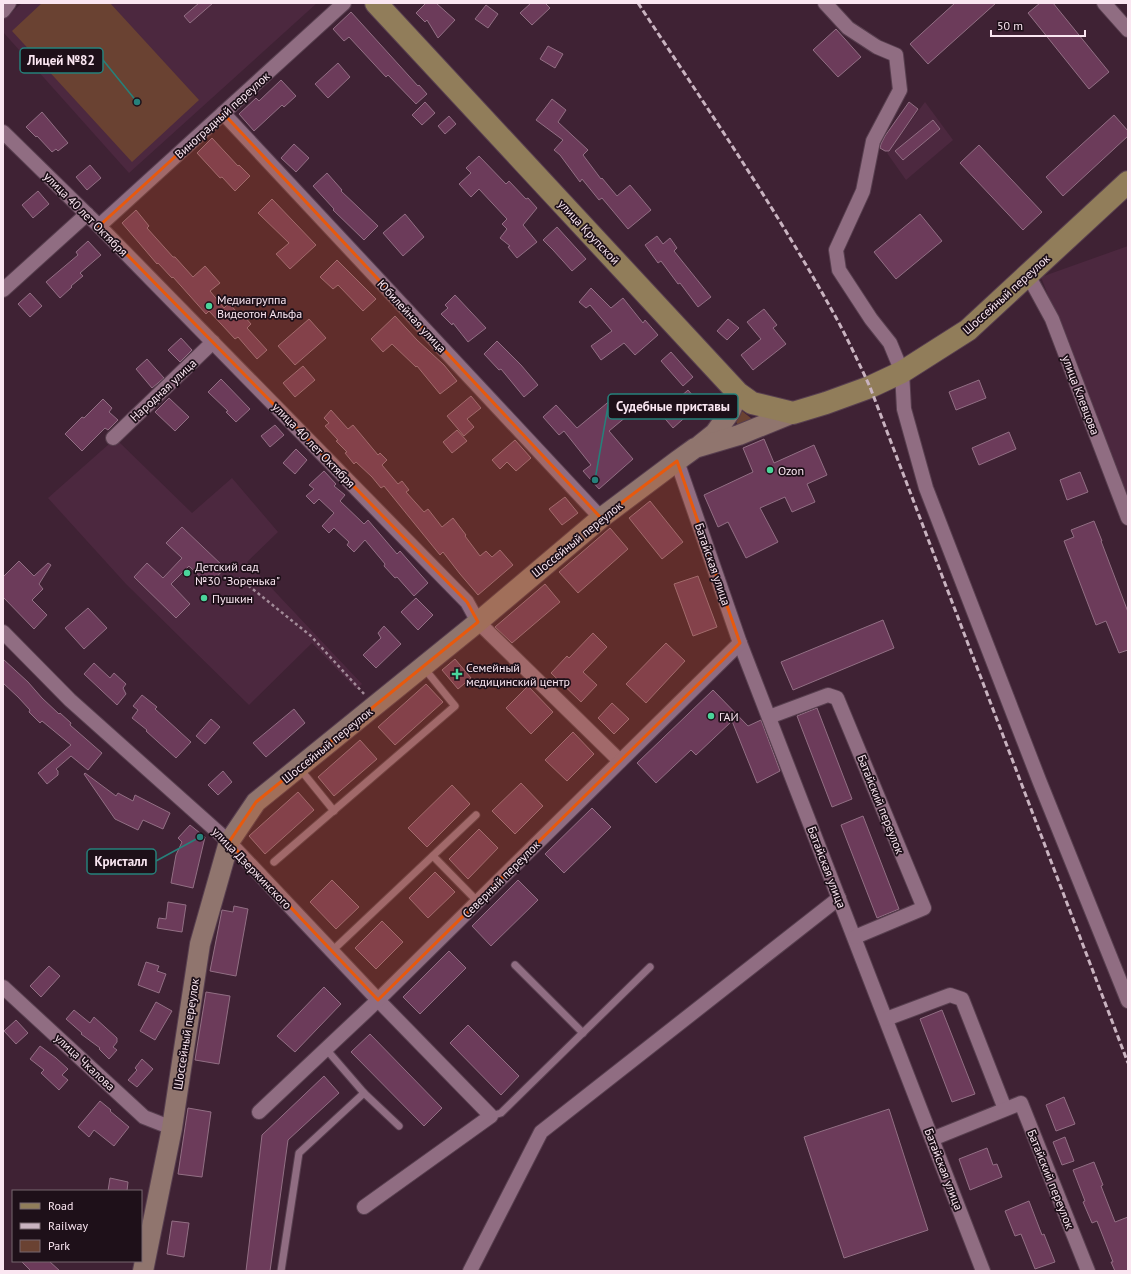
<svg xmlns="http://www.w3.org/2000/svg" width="1131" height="1274" viewBox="0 0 1131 1274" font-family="'PT Sans',sans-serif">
<rect width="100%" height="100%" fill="#3f2234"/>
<g fill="#4c283f">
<polygon points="22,3 317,3 129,173 3,32 3,20"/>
<polygon points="925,102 953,140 906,180 887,153"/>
<polygon points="1128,246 1128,504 1041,277"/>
<polygon points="119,442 192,513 232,478 278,532 247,562 362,684 356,689 312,643 249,705 126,584 48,498 109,444"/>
</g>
<g fill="#6a4232">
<polygon points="42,3 110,3 199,100 132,162 12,31"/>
<polygon points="742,411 752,419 738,426 735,419"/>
</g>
<g fill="#6c3b5a" stroke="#926f84">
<polygon points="199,3 213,3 190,23 184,16"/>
<polygon points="426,3 436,3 455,20 438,38 427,20 425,22 416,13"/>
<polygon points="531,3 545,3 550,8 532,25 520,13"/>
<polygon points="955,3 996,3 928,64 910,44"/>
<polygon points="1040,3 1053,3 1109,72 1089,89 1028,13"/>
<polygon points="486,5 498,14 488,28 475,19"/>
<polygon points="351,12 418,86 419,85 427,94 416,104 388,75 386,77 349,37 344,41 333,29"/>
<polygon points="836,29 861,57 838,77 813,50"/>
<polygon points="548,46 563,54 555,68 540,59"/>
<polygon points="338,63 350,77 328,98 315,84"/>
<polygon points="281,80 296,96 284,107 282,105 254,131 239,114 256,98 259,101"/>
<polygon points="552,99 566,110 558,122 588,150 583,155 601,179 602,178 617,196 630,185 651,210 628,229 602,198 599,200 582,179 580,182 560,155 554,150 563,140 536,120"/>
<polygon points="425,102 435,113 422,125 412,115"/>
<polygon points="909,102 918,109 889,151 885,151 880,148 881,144 885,136"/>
<polygon points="42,112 68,143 58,151 56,149 52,152 37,136 36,137 26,127"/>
<polygon points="1114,115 1128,131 1128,136 1063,196 1046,177"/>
<polygon points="449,116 456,124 445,134 438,126"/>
<polygon points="933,120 940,129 903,160 895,151"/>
<polygon points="212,138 238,166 239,165 250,176 235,191 222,177 220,178 197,153"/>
<polygon points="294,144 309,158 296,172 281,158"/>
<polygon points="979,145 1042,212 1023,230 960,163"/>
<polygon points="479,156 506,184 509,181 526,199 528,198 537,208 523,225 537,242 517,258 508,247 510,246 500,238 507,229 502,224 507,219 479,189 471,197 459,184 471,173 466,168"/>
<polygon points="90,165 101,178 87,190 76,177"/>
<polygon points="327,173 342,190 341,191 378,226 364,240 333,210 334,209 313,186"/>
<polygon points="38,191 49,204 33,218 22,205"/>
<polygon points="272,199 316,245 290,269 276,254 289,243 258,213"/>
<polygon points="136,210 149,226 147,228 173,257 175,257 193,277 205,266 220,283 210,291 224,308 229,303 242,318 244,316 251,324 247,328 267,350 257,359 238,337 235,339 209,311 206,314 173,277 172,278 158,263 157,264 122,223"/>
<polygon points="405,214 424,237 403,256 383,233"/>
<polygon points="920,214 942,241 896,279 874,252"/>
<polygon points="557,227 586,259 572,271 553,250 543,240"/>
<polygon points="657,236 663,244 670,238 677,248 674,251 711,297 698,307 680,283 678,284 661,261 658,263 645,245"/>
<polygon points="88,241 101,255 80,273 83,276 71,286 72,287 60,298 46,282 78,255 76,252"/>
<polygon points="337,260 376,299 363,311 338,285 333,289 320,277"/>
<polygon points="591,288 611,308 623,298 643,323 645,320 658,335 635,355 624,343 601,360 591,346 612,331 590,305 586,308 579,302"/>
<polygon points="30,293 42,306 30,317 18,304"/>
<polygon points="455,295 486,328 468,342 453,323 452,325 441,314 448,308 445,305"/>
<polygon points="764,309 777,325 773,328 786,344 753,370 741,355 761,339 747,322"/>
<polygon points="395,316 417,340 444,365 457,381 440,394 417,366 416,367 392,344 383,352 371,339"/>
<polygon points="309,319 326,338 295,365 278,346"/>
<polygon points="728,319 739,328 727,340 717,331"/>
<polygon points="181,338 192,350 180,362 168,350"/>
<polygon points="497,341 521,365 538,385 524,397 501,369 499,370 484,354"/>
<polygon points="671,352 693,377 683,386 661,361"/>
<polygon points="147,359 164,378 152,388 136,369"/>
<polygon points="303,366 315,380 295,397 283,383"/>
<polygon points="221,379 250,409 236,422 226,412 228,411 208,392"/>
<polygon points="979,380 986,398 956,410 949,392"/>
<polygon points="688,390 700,404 673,428 661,414"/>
<polygon points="618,394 633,411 609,431 633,459 599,489 583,471 591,465 564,431 559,435 543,417 556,405 577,428"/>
<polygon points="471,396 481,408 467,419 474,427 464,436 447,416"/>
<polygon points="169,398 189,417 175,431 155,412"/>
<polygon points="103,399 112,408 109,412 118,420 108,430 105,428 82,451 65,434 82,417 84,418"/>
<polygon points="331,410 348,429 353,425 378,455 380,453 387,460 382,465 398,484 402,481 409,490 406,492 424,512 428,509 442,527 453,518 466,535 465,536 480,556 486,551 492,557 500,550 513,565 478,595 460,574 443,552 440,555 384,486 381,488 372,477 356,462 354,464 345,453 347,452 336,441 338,440 325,426 329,423 324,418"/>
<polygon points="275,425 284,435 270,447 261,436"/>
<polygon points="457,430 467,441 452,453 443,442"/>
<polygon points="1009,432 1016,449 979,465 972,448"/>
<polygon points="764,439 774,463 814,445 827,475 807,484 815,502 792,512 785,497 760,508 778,542 746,558 728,522 718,527 704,495 753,472 743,448"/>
<polygon points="515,440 531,458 516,471 507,462 500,469 492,460"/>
<polygon points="296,449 307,460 295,474 283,463"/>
<polygon points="324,471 336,484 334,486 345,495 340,501 364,524 368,520 397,554 400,551 428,583 414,596 397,577 395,578 384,566 385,564 365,540 354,552 347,545 349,542 334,528 329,533 322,526 334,513 319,499 314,504 306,496 314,489 309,485"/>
<polygon points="1080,472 1088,492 1067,500 1060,480"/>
<polygon points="565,497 578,513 562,525 549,509"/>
<polygon points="650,501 683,542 662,559 629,518"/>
<polygon points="1094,521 1102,541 1101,541 1128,612 1128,650 1119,653 1106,621 1096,625 1064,541 1074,537 1071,530"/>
<polygon points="182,527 225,568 209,585 189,566 171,584 190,604 176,618 134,577 147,563 163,578 182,558 166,543"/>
<polygon points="610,528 628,549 578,593 559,572"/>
<polygon points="19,561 34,576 48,563 51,565 39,584 43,589 32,600 47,615 34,629 3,597 3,577"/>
<polygon points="698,576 717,627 693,636 674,584"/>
<polygon points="545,584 560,602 512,643 495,627"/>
<polygon points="416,598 433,615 418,630 401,612"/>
<polygon points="88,608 107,628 84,649 65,628"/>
<polygon points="883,620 894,648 793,690 781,662"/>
<polygon points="384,626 401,644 376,668 363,655 381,638 378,633"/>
<polygon points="593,633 607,647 583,672 597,685 581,702 551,673 567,656 569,658"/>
<polygon points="666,643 685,661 646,703 626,684"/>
<polygon points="3,659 28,682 42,698 59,714 60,713 71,723 70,725 102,753 88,770 71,756 56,769 58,771 58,775 47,784 38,773 71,745 42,721 40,723 29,712 30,710 18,697 3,683"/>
<polygon points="455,659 471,678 458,689 442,670"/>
<polygon points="94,663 110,678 114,673 126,684 123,688 126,694 117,705 84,674"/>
<polygon points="426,684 443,702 395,745 378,727"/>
<polygon points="528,686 553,712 531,734 506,708"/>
<polygon points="713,690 748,726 761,720 780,771 757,783 732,721 696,755 691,750 656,783 637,763"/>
<polygon points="142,695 157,707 155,709 191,742 176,758 157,741 146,731 147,730 132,718 138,710 133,706"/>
<polygon points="612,703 629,719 614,734 598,718"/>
<polygon points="817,708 852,799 832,807 797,716"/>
<polygon points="294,709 305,723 266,757 253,743"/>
<polygon points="211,719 220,727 205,744 196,736"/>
<polygon points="573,732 594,754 567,781 545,760"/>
<polygon points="360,740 377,759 334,796 318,777"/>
<polygon points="223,771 232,782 218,795 208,785"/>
<polygon points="85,773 116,796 118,793 133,801 135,795 170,813 163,829 143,820 138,830 115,819 84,774"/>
<polygon points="521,783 543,806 515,834 492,811"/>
<polygon points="452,785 470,804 427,847 408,828"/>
<polygon points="298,792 314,810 265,854 249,836"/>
<polygon points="592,808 611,827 564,873 545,854"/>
<polygon points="863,816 899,909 877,918 841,825"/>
<polygon points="190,825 205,837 193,888 171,883 176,855 182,842 178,838"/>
<polygon points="479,829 498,848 468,879 449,859"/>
<polygon points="435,872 455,892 428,918 409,898"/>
<polygon points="332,880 359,907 336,929 310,902"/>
<polygon points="518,880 538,900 491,946 472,926"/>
<polygon points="168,902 186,905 182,932 157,928 159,918 166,919"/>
<polygon points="234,906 248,909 236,976 210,971 222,910 233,912"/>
<polygon points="382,921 403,942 376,969 355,948"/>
<polygon points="449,951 466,968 420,1014 403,997"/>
<polygon points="146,962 159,966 157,971 166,974 159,993 138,985"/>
<polygon points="49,966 60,976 41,997 30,986"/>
<polygon points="324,987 341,1004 295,1052 277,1036"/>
<polygon points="206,992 230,996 219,1064 195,1060"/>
<polygon points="156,1002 172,1011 155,1040 140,1031"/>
<polygon points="74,1010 90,1023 94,1017 117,1038 117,1042 113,1047 117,1050 109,1059 99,1049 100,1048 81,1034 82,1033 66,1019"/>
<polygon points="942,1010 975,1094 952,1102 920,1019"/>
<polygon points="16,1020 28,1033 16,1044 4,1031"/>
<polygon points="468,1025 519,1076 501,1095 450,1043"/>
<polygon points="370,1034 442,1108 424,1126 351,1052"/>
<polygon points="40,1046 56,1058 68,1069 62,1075 68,1080 59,1090 41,1073 44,1070 30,1059"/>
<polygon points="142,1059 153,1069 137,1087 128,1080 137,1070 135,1068"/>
<polygon points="324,1076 339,1093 288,1140 270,1271 246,1271 262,1135"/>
<polygon points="1064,1097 1075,1124 1056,1131 1046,1105"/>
<polygon points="100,1101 111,1110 110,1111 129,1127 114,1146 94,1130 89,1137 78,1127"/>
<polygon points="188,1108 211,1112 202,1177 178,1174"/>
<polygon points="889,1109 928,1230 844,1258 804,1137"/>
<polygon points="1065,1137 1074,1161 1062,1165 1053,1142"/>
<polygon points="987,1148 993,1165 997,1164 1002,1177 970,1190 959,1159"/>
<polygon points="1094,1162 1103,1185 1101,1186 1115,1222 1128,1217 1128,1271 1115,1271 1111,1262 1113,1262 1097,1221 1092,1223 1083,1202 1085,1201 1073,1170"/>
<polygon points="110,1178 128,1182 127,1191 108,1191"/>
<polygon points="1029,1201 1042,1235 1044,1234 1055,1262 1035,1269 1021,1234 1015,1236 1005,1211"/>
<polygon points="172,1221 189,1223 184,1257 167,1254"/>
<polygon points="21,1261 49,1261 60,1271 31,1271"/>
</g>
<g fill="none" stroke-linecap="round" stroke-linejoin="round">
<g stroke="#583f4f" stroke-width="9">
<g id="lane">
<polyline points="300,769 334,811"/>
<polyline points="433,856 478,902"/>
<polyline points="274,862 455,706 424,668"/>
<polyline points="332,951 476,815"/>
<polyline points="515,965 583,1033"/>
<polyline points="364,1093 399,1126"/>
<polyline points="491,1116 501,1113 650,967"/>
<polyline points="281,1271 299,1153 364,1093 326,1049"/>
</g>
</g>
<g stroke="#583f4f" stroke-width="16">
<g id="street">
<polyline points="825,3 848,28 877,47 896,55 900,90 873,141 863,191 836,250 839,270 871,319 890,343 902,372 904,409 926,488 1039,780 1128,1001"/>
<polyline points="1104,3 1128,30"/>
<polyline points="3,11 9,3"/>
<polyline points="223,113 601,518"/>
<polyline points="3,132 99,226 467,602 478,622 620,761"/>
<polyline points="99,226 344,3"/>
<polyline points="1028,275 1052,319 1128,518"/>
<polyline points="3,290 87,214"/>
<polyline points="113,438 213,342"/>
<polyline points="677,461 740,643 983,1271"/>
<polyline points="3,632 70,700 229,842 378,1000 491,1116 364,1207"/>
<polyline points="769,717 828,695 837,698 924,908 855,937"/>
<polyline points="3,987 144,1117 172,1128"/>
<polyline points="886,1019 950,995 962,999 1005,1109"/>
<polyline points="259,1112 378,1000 740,643"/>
<polyline points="932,1139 1021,1103 1088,1271"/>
<polyline points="470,1271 541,1132 839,898"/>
</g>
</g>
<g stroke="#583f4f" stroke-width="22">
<g id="secondary">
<polyline points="700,445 715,433 730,412 738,393"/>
<polyline points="143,1271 172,1128 200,944 229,842 256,802 478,622 601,518 677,461 695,448 739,435 793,413"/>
</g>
</g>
<g stroke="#583f4f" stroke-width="24">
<polyline id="primary" points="376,3 738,393 752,403 793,413 826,403 870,387 902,372 968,330 1128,182"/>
</g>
<polyline stroke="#a38b99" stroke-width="2.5" stroke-dasharray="3 3" stroke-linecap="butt" points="239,578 311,636 365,695"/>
<use href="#lane" stroke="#906d82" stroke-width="7"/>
<use href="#street" stroke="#906d82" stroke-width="14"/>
<use href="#secondary" stroke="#90756e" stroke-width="20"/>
<use href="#primary" stroke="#917d5a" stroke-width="22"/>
<path stroke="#c9b3c0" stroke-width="3" stroke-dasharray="6 3" stroke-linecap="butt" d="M638,3C703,102 771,201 829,305C844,331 857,359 870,387L1128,1063"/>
</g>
<path fill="#e8590c" fill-opacity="0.2" stroke="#e8590c" stroke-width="3" stroke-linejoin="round" d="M223,113L601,518L677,461L740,643L378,1000L229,842L256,802L478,622L467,602L99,226Z"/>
<g fill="#4bd49b" stroke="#1e1019" stroke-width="1.5">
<circle cx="209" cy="306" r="4"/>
<circle cx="770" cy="470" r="4"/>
<circle cx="187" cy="573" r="4"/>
<circle cx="204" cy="598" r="4"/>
<path d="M455 668h4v4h4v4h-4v4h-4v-4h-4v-4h4z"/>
<circle cx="711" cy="716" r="4"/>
</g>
<g text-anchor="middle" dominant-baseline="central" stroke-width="3.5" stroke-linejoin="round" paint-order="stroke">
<g font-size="12" fill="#fae6f1" stroke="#1e1019">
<text transform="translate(222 115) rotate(-42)">Виноградный переулок</text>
<text transform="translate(86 214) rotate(45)">улица 40 лет Октября</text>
<text transform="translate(589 232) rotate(47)">улица Крупской</text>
<text transform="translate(1006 294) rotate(-42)">Шоссейный переулок</text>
<text transform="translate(412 316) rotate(47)">Юбилейная улица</text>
<text transform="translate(163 390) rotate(-43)">Народная улица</text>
<text transform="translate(1081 395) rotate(69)">улица Клевцова</text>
<text transform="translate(314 445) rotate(46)">улица 40 лет Октября</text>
<text transform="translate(577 539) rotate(-39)">Шоссейный переулок</text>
<text transform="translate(713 564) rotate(71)">Батайская улица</text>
<text transform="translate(327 745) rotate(-39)">Шоссейный переулок</text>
<text transform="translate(881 804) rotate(68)">Батайский переулок</text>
<text transform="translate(827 867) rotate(69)">Батайская улица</text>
<text transform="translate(252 868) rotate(46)">улица Дзержинского</text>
<text transform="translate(501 879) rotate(-45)">Северный переулок</text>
<text transform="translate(186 1034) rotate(-81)">Шоссейный переулок</text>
<text transform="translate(85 1062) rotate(43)">улица Чкалова</text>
<text transform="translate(944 1169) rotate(69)">Батайская улица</text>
<text transform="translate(1051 1179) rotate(68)">Батайский переулок</text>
</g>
<g font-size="12" fill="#fae6f1" stroke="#1e1019" text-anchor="start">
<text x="217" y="299">Медиагруппа<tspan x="217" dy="14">Видеотон Альфа</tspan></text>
<text x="778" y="470">Ozon</text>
<text x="195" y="566">Детский сад<tspan x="195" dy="14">№30 "Зоренька"</tspan></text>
<text x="212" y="598">Пушкин</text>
<text x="466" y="667">Семейный<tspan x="466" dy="14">медицинский центр</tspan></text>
<text x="719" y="716">ГАИ</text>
</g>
</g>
<path fill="none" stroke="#26817b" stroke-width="1.5" d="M137 102L103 60M595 480L608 406M200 837L156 861"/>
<g fill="#26817b" stroke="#1e1019" stroke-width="1.5">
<circle cx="137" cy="102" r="4"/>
<circle cx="595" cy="480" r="4"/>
<circle cx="200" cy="837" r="4"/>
</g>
<g fill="#1e1019" stroke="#26817b" stroke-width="1.5">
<rect x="20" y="48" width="83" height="25" rx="4"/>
<rect x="608" y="394" width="130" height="25" rx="4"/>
<rect x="87" y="849" width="69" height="25" rx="4"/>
</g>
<g font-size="13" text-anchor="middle" font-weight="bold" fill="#fae6f1">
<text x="61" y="65">Лицей №82</text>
<text x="673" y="411">Судебные приставы</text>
<text x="121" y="866">Кристалл</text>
</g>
<rect width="1131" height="1274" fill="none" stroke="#fae6f1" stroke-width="8"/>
<rect x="12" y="1190" width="130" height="72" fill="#1e1019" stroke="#76666f"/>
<rect x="20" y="1203" width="20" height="6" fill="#917d5a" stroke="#76666f"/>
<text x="48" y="1210" font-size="12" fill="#fae6f1">Road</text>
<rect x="20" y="1223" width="20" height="6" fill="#c9b3c0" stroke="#76666f"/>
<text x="48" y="1230" font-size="12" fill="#fae6f1">Railway</text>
<rect x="20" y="1240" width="20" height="12" fill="#6a4232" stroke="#76666f"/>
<text x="48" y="1250" font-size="12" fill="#fae6f1">Park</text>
<path d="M991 30v6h94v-6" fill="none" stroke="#fae6f1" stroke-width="2"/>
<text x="997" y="30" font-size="12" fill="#fae6f1" stroke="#1e1019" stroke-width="3" paint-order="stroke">50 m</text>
</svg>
